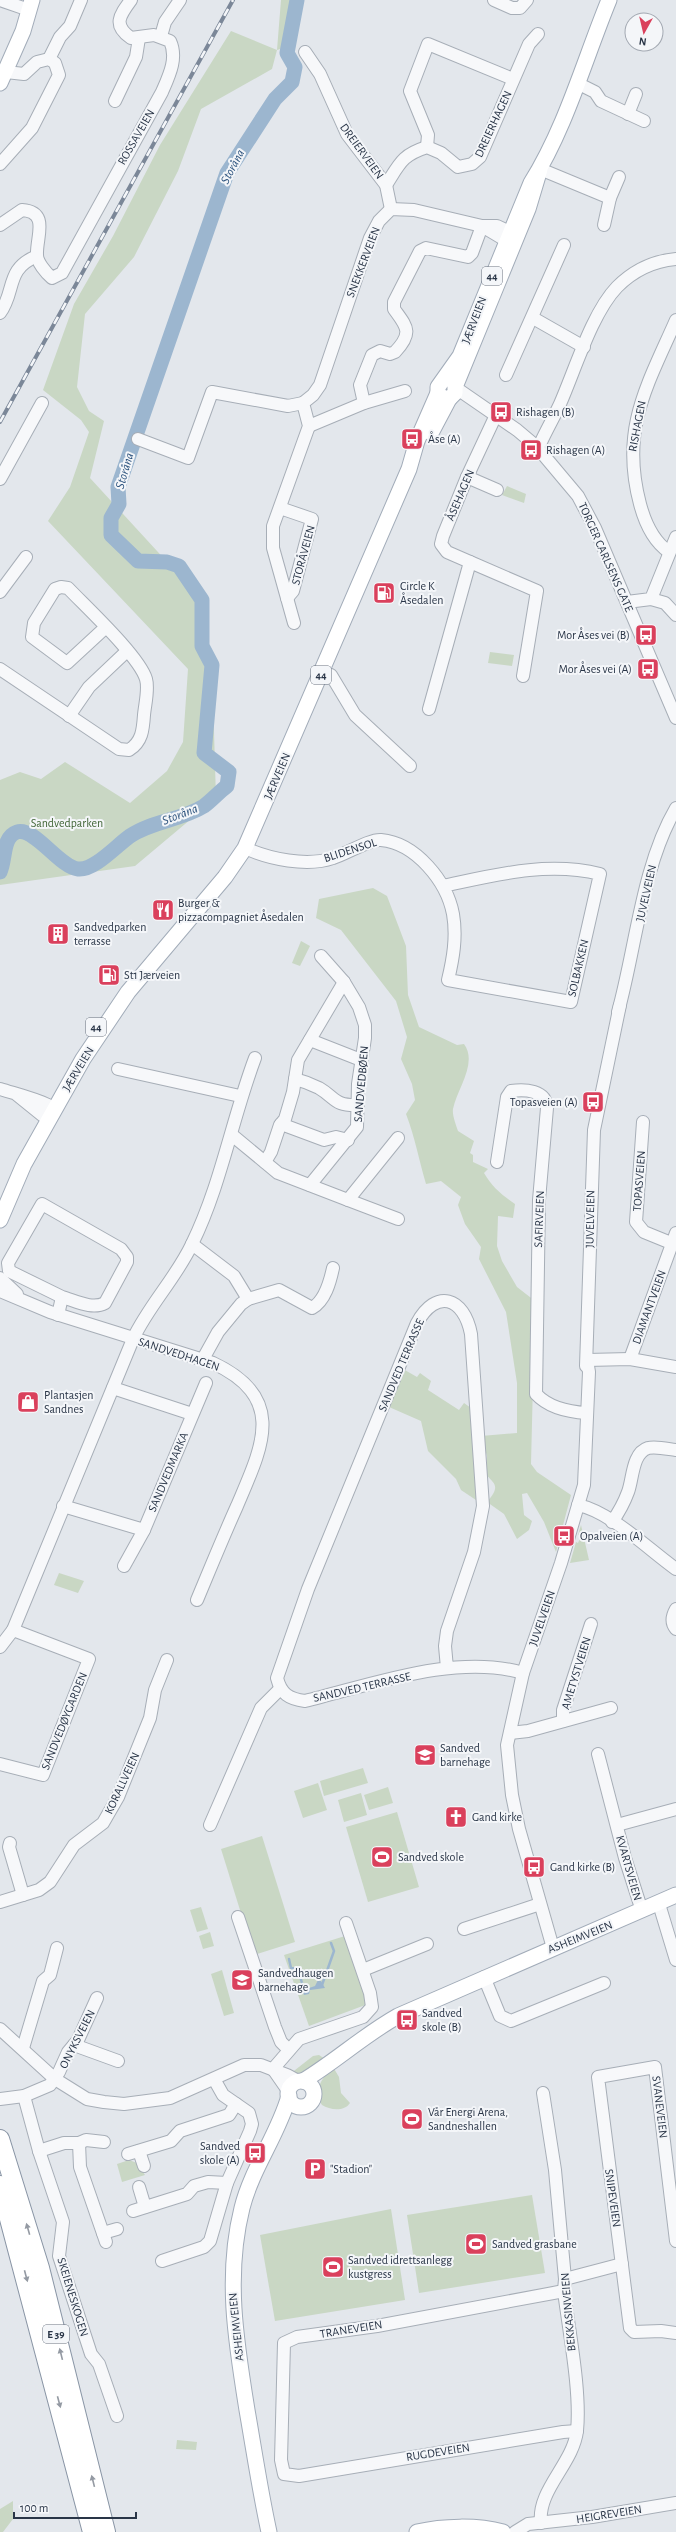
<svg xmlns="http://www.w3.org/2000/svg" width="676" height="2532" viewBox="0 0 676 2532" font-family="'Alegreya Sans',sans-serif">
<rect width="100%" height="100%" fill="#e3e7ec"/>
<g fill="#c9d7c4">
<polygon points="281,0 304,0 293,45 277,50 272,69 201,109 178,171 134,257 85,314 77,387 89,411 104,421 90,478 202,600 202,628 212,665 216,798 135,866 0,885 0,780 20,772 41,779 65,762 130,803 167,771 183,742 188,669 48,521 70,487 89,432 81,420 43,390 74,304 113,236 160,145 231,31 277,50"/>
<polygon points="507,486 526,494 524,503 502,495"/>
<polygon points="490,652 514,655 512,666 488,663"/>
<path d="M373,888L387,896L406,946L408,995L419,1027L457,1045L464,1044C478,1063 457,1089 453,1109C452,1115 456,1125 458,1131L474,1141L470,1153L473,1155V1162L488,1169L484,1173C492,1187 502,1195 515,1204L513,1218L498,1216L497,1246L502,1261L517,1287L535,1301L531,1464L537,1472L571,1495L556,1552L544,1522L527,1493L522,1494L524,1515L532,1521L529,1530L517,1539L504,1514L487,1502C507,1479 484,1484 483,1464L487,1468V1456L481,1436L517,1433V1383L506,1312L479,1259L481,1247L465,1224L458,1205L461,1197L441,1181L426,1184C419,1161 415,1137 406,1114L415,1100L412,1084L401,1059L407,1037L396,1001L341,930L316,918L319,899Z"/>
<polygon points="301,941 310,946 300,966 292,963"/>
<polygon points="403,1369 417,1377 420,1373 431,1381 428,1390 459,1410 464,1403 471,1408 476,1500 461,1490 456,1479 428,1451 421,1421 389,1407 388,1404"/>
<polygon points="581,1525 589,1560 570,1563 576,1542 578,1543 581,1536 578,1535"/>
<polygon points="59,1573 84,1581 78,1593 54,1585"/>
<polygon points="363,1768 368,1783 324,1796 320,1781"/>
<polygon points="318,1783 327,1810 303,1818 294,1791"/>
<polygon points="388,1787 393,1803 369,1810 364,1795"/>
<polygon points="361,1793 367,1815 344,1822 338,1800"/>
<polygon points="397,1812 419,1887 368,1902 346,1827"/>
<polygon points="262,1836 295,1942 254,1955 221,1849"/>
<polygon points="201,1907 208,1929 197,1932 190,1910"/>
<polygon points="210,1932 214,1946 203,1949 199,1936"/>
<polygon points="345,1936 368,2004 309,2026 284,1955"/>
<polygon points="222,1970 234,2013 224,2016 211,1974"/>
<polygon points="319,2055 325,2059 304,2075 290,2074 313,2056"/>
<path d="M333,2067L339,2077L341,2093L350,2103C344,2112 330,2110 322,2105C312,2090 323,2077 333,2067Z"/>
<polygon points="129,2160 137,2163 145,2175 122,2182 117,2164"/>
<polygon points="532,2195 545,2273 419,2293 407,2215"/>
<polygon points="391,2209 405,2300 275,2321 260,2235"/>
<polygon points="177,2440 197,2442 196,2450 176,2449"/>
<polygon points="13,2501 13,2519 3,2532 0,2532 0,2509"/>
</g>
<polygon fill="#9cb6cf" points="318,1980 321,1981 325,1988 310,1990 309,1994 304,1995 300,1984 307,1984 309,1988 315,1986"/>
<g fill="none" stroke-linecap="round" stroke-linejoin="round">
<g stroke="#9cb6cf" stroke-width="2.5">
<polyline points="289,1959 291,1968 298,1969 302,1983"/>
<polyline points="322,1985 334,1951 331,1943"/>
</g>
<path stroke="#9cb6cf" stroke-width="15" d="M0,872C6,859 2,837 17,832C34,826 59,867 78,869C94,871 117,845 130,836C152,821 182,820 204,806C212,800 219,792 227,786L229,772L204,753L212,665L202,646V600L179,566L167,562L138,561L111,535V518L119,504L118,487L227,173L275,99L292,82L295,67L287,53L297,0"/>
<g stroke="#a7aeb7" stroke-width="14">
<g id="minor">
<polyline points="0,0 29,10"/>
<polyline points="494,0 512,8 520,8 527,0"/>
<polyline points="161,36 165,22 180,0"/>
<polyline points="305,52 320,74 347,134 386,185 391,209"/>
<polyline points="49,59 60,37 70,26 81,0"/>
<polyline points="577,83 595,92 601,101 644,121"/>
<polyline points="115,101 136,57 139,38"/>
<polyline points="628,114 636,94"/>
<polyline points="427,147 428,135 410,91 428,44 513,79"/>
<polyline points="0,164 32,128 59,75 55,63 49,59 37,62 24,74 6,72"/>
<polyline points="540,169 610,198"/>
<path d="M386,185C400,163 402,155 427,147L441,153L458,167L472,164L480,157L529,44L538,34"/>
<path d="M0,225L22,210C50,212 36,237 37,255C37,262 46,273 52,278L62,273L162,92C169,76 178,58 170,41L154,35L131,38C112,25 120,15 131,0"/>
<polyline points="604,225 610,198 619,177"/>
<path d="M0,313C16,291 5,269 37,256"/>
<polyline points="533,318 584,347"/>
<polyline points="506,375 564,245"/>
<polyline points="456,388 517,430 536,446 578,496 595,528 676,718"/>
<path d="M364,403L360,385L372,355L380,351L390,354L395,352C414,332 406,326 394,309V302L420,251L426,248L468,257L472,253L482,226"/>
<polyline points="309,426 364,403 405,391"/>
<polyline points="138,439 188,458 212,392 288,406 303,403"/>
<path d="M536,446L541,442C547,429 554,417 560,404C575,370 592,313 617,287C634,270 653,261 676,259"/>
<polyline points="467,477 497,490"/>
<polyline points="0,479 42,403"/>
<polyline points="280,508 312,519 293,591 287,598"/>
<path d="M669,552C653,541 645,523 640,504C620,429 647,386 676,320"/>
<polyline points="470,562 537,591 523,676"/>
<polyline points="0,592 26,557"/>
<polyline points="651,599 665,603 676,615"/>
<polyline points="627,602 651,599 676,537"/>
<polyline points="294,623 273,548 273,526 309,426 303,403 313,395 320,385 370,238 379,221 391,209 414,210 482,226 497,226 510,232 515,241 507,241 482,226"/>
<path d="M0,669L119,749L129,750C142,742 143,730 144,715C145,704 149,689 146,679C139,656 86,607 68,588L61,587L55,589L34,623L32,637L67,663L106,627"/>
<polyline points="323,672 331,675 355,715 410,766"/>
<polyline points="429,709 470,562 447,552 441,544 443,536 467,477 496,415"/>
<polyline points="69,716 89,687 127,651"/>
<path d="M245,848C269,859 307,867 333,858C346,854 370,839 381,840C416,843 447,882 453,914C457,937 453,959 448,980L571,1002L600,874C547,861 495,875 443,886"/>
<path d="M618,1012C636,947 642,866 676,808"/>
<polyline points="310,1040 361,1060"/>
<polyline points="118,1069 240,1096"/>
<path d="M295,1079C303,1081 311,1084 319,1088C336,1098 334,1106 358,1105"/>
<path d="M0,1089C16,1094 33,1098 48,1105L51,1116L42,1115L16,1094"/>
<polyline points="643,1122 636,1222 644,1232 671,1243"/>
<polyline points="281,1124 324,1140 336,1137 348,1140"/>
<polyline points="232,1135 278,1173 348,1200 398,1138"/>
<polyline points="265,1162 271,1152 280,1125 285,1119 293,1092 298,1060 344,982"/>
<path d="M497,1162L507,1097L511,1091C525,1089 546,1090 547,1108L539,1200L536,1394C548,1407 569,1412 587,1413"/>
<polyline points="310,1185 357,1127 358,1084 365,1038 365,1025 359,1007 344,982 321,956"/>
<polyline points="348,1200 398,1219"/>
<polyline points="192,1244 234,1276 248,1299"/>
<polyline points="0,1278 17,1294"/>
<path d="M0,1291L50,1312L213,1363C288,1398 262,1447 237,1506C223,1537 210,1569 197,1600"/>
<path d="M58,1315L62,1297L9,1271L8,1263L42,1204L121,1249L127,1257V1262L105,1303C92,1310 76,1301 62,1297"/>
<path d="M203,1359L218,1332L241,1304L248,1299L279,1290L312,1308C325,1301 330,1282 333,1268"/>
<polyline points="630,1359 676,1233"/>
<polyline points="587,1360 630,1359 676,1367"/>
<polyline points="586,1366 594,1130 620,1005"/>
<polyline points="113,1388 192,1414"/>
<path d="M578,1505C611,1512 648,1549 676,1569"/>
<polyline points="63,1506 144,1530"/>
<path d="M612,1522C619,1512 624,1503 628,1492C633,1479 632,1453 648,1448C656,1446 668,1449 676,1450"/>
<polyline points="124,1566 144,1530 206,1383"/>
<path d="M676,1609C672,1616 671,1623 676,1629"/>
<polyline points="0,1647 13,1630"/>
<path d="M447,1668L445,1646L447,1631L474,1552L483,1506L471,1334C464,1297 436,1288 417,1323L308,1589L277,1678C281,1694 289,1699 305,1701C371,1685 456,1653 523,1673"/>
<polyline points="563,1721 563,1710 591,1624"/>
<polyline points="510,1733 528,1731 611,1708"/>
<polyline points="598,1754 625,1858 642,1911"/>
<path d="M0,1764L43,1775L89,1659L13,1630L133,1339C149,1305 176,1278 192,1244C221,1185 232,1119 255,1058"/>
<polyline points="210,1825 261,1708 280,1689"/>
<polyline points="617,1825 676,1809"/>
<polyline points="10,1843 9,1847 23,1895"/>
<polyline points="0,1902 39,1890 50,1882 74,1845 103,1823 118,1797 150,1718 155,1690 167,1660"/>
<polyline points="659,1904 676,1960"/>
<polyline points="238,1917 275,2027 281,2042 288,2049"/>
<polyline points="464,1929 540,1904"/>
<polyline points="553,1948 519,1829 512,1795 507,1745 523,1673 561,1563 584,1485 589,1372 587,1360"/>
<polyline points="363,1970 427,1944"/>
<polyline points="484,1977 500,2016 511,2021 604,1983"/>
<polyline points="0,2029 55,2079 87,2099 104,2102 124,2104 170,2098 244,2065 261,2065 287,2075 298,2081"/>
<polyline points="74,2045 118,2061"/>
<polyline points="23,2048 43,1981 50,1975 57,1948"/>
<polyline points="273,2069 299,2039 363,2017 372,2007 370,1993 346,1923"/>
<polyline points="273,2069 289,2092"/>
<polyline points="24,2096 39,2151 63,2222 59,2256 91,2354 99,2364 117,2416"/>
<polyline points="0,2099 24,2096 50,2085 59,2072 68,2052 78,2040 97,1998"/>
<polyline points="79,2143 86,2140 104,2142"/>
<polyline points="39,2151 64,2143 79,2143 80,2167 106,2242"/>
<polyline points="139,2151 144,2166"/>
<polyline points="128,2154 171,2141 180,2131 229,2115 236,2104"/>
<polyline points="139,2187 145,2207"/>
<polyline points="133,2211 187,2194 194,2186 208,2182 227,2183"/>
<polyline points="103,2233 117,2229"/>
<polyline points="676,2241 655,2067 598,2077 630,2328 634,2332 661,2331 676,2333"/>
<polyline points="162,2261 204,2247 210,2241 227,2183 250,2131 252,2124 249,2113 223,2095 214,2079"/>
<polyline points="565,2279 622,2264"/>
<polyline points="564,2291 377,2326 297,2337 284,2343 281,2460 284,2474 299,2476 563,2432 577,2431"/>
<path d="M541,2523C537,2490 573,2464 577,2431C581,2391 569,2332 564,2291L565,2279L555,2170L543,2093"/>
<polyline points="515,2532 528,2524 592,2517 676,2503"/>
</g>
</g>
<g stroke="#a2acb9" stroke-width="17">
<g id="major">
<polyline points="0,83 23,31 32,0"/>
<path d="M540,169L528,209L455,387V393L450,398H443L438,393V387L460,356L531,183C566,127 584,61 609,0"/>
<polyline points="431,433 449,399"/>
<polyline points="0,1220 24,1164 83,1059 128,992 225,877 245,848 409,469 417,441 438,393"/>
<path d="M303,2081C336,2061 364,2035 398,2016L676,1895"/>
<circle cx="301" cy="2094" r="13"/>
<path d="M269,2532C260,2491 254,2450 247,2410C236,2342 225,2276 242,2208C252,2168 278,2135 289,2096"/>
<path d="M417,2532C443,2526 477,2525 503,2532"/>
</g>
</g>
<g stroke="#8995a5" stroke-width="20">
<g id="highway">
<polyline points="0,2139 40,2268 106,2532"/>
<polyline points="0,2185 92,2532"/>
</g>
</g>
<use href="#minor" stroke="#f7f8fa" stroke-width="12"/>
<use href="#major" stroke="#fff" stroke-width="15"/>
<use href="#highway" stroke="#fff" stroke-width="18"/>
<g stroke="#7b8798" stroke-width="4">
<polyline id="rail" points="0,422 233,0"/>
</g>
<use href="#rail" stroke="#f4f6f9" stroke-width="2.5" stroke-dasharray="8" stroke-linecap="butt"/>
</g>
<defs><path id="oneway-solid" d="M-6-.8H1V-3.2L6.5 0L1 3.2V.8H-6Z"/></defs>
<g fill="#949aa3">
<use href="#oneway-solid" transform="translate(28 2229) rotate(-106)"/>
<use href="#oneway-solid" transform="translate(26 2276) rotate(75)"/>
<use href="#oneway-solid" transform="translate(61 2354) rotate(-104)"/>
<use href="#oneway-solid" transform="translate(59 2402) rotate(75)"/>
<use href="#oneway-solid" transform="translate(93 2481) rotate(-104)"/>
</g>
<defs>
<g id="bus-square" transform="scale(1.15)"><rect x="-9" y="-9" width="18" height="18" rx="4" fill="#da405c" stroke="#f4f6f9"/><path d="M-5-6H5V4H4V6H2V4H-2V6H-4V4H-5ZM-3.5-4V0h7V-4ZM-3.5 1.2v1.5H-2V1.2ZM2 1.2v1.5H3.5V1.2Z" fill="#fff"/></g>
<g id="fuel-square" transform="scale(1.15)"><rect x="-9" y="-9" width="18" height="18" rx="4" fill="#da405c" stroke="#f4f6f9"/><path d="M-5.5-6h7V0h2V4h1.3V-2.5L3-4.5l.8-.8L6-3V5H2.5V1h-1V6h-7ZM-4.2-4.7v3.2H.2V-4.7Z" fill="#fff"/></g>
<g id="restaurant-square" transform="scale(1.15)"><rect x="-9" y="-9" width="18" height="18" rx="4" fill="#da405c" stroke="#f4f6f9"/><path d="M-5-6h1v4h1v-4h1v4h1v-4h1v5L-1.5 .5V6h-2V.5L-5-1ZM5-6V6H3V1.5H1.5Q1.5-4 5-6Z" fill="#fff"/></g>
<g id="building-square" transform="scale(1.15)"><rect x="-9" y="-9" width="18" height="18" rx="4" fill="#da405c" stroke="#f4f6f9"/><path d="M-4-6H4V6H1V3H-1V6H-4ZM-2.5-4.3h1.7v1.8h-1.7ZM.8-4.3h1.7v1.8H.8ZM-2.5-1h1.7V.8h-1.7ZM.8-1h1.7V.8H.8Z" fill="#fff"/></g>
<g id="shop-square" transform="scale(1.15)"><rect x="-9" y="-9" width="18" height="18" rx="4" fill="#da405c" stroke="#f4f6f9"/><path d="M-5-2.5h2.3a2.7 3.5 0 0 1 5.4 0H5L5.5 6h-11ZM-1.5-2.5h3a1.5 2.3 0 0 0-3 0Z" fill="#fff"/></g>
<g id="school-square" transform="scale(1.15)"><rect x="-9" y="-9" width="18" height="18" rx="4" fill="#da405c" stroke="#f4f6f9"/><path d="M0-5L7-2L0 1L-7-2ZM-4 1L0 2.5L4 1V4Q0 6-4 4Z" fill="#fff"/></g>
<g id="church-square" transform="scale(1.15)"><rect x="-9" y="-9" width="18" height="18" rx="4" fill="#da405c" stroke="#f4f6f9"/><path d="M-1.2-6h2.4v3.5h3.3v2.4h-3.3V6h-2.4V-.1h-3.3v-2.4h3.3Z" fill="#fff"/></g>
<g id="stadium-square" transform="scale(1.15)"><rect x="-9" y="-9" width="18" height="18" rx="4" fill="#da405c" stroke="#f4f6f9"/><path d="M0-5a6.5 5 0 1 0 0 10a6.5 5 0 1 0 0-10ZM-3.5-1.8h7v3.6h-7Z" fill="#fff"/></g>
<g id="parking-square" transform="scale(1.15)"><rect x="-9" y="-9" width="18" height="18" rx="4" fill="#da405c" stroke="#f4f6f9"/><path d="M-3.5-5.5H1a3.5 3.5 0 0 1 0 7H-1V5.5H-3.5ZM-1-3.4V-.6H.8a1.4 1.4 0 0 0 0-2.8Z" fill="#fff"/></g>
</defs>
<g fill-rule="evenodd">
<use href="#bus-square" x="501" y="412"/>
<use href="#bus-square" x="412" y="439"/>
<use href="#bus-square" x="531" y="450"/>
<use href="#fuel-square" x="384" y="593"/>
<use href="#bus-square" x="646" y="635"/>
<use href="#bus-square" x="648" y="669"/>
<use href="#restaurant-square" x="163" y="910"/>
<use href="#building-square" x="58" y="934"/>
<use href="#fuel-square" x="109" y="975"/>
<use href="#bus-square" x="593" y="1102"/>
<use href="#shop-square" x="28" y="1402"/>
<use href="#bus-square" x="564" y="1536"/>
<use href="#school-square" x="425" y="1755"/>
<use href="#church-square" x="456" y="1817"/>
<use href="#stadium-square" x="382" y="1857"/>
<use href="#bus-square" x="534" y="1867"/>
<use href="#school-square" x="242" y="1980"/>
<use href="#bus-square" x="407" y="2020"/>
<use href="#stadium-square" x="412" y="2119"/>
<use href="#bus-square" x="255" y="2153"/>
<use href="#parking-square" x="315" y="2169"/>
<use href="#stadium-square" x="476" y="2244"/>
<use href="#stadium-square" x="333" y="2267"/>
</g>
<g text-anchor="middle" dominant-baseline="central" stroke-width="4" stroke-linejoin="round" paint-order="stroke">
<g fill="#f4f6f9" stroke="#666f7c" stroke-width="1">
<rect x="482" y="267" width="20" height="18" rx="3"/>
<rect x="311" y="666" width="20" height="18" rx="3"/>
<rect x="86" y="1018" width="20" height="18" rx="3"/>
<rect x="43" y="2325" width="26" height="18" rx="3"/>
</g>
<g font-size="11" font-weight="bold" fill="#293547">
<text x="492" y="276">44</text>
<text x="321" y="675">44</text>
<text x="96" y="1027">44</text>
<text x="56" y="2334">E 39</text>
</g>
<g font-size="12" fill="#293547" stroke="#f4f6f9">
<text transform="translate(493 124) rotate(-65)">DREIERHAGEN</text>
<text transform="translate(136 137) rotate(-60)">ROSSAVEIEN</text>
<text transform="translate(362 151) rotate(54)">DREIERVEIEN</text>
<text transform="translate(363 262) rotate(-69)">SNEKKERVEIEN</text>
<text transform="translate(474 320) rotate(-69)">JÆRVEIEN</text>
<text transform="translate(637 426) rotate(-79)">RISHAGEN</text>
<text transform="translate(460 495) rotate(-67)">ÅSEHAGEN</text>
<text transform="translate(303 555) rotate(-75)">STORÅVEIEN</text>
<text transform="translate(606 557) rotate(66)">TORGER CARLSENS GATE</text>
<text transform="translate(277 776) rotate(-67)">JÆRVEIEN</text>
<text transform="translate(350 850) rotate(-18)">BLIDENSOL</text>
<text transform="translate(646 893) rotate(-77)">JUVELVEIEN</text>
<text transform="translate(578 968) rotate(-77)">SOLBAKKEN</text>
<text transform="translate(78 1069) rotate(-59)">JÆRVEIEN</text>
<text transform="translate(361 1084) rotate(-85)">SANDVEDBØEN</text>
<text transform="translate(639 1181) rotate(-86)">TOPASVEIEN</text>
<text transform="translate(539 1219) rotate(-88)">SAFIRVEIEN</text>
<text transform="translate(590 1219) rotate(-89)">JUVELVEIEN</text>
<text transform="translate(649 1307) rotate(-70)">DIAMANTVEIEN</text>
<text transform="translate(179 1354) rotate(18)">SANDVEDHAGEN</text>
<text transform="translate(401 1365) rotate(-67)">SANDVED TERRASSE</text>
<text transform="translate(168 1472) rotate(-67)">SANDVEDMARKA</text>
<text transform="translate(542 1618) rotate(-71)">JUVELVEIEN</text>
<text transform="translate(576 1673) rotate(-73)">AMETYSTVEIEN</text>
<text transform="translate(362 1687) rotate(-13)">SANDVED TERRASSE</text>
<text transform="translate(64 1721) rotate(-68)">SANDVEDØYGARDEN</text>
<text transform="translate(122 1783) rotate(-65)">KORALLVEIEN</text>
<text transform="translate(629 1868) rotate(74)">KVARTSVEIEN</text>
<text transform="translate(580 1937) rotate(-22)">ASHEIMVEIEN</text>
<text transform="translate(77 2039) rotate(-63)">ONYKSVEIEN</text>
<text transform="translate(660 2107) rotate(83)">SVANEVEIEN</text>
<text transform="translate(613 2198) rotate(82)">SNIPEVEIEN</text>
<text transform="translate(73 2297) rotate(73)">SKEIENESKOGEN</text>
<text transform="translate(568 2312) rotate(-95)">BEKKASINVEIEN</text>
<text transform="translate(236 2327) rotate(-96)">ASHEIMVEIEN</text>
<text transform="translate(351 2329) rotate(-9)">TRANEVEIEN</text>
<text transform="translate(438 2452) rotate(-9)">RUGDEVEIEN</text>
<text transform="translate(609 2514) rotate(-9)">HEIGREVEIEN</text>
</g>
<g font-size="12" fill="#293547" stroke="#f4f6f9" text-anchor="start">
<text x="516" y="412">Rishagen (B)</text>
<text x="428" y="439">Åse (A)</text>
<text x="546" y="450">Rishagen (A)</text>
<text x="400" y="586">Circle K<tspan x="400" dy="14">Åsedalen</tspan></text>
<text x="630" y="635" text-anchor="end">Mor Åses vei (B)</text>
<text x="632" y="669" text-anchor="end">Mor Åses vei (A)</text>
<text x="178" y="903">Burger &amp;<tspan x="178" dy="14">pizzacompagniet Åsedalen</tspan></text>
<text x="74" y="927">Sandvedparken<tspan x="74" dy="14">terrasse</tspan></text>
<text x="124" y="975">St1 Jærveien</text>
<text x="578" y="1102" text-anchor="end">Topasveien (A)</text>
<text x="44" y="1395">Plantasjen<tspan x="44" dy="14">Sandnes</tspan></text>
<text x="580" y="1536">Opalveien (A)</text>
<text x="440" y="1748">Sandved<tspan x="440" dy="14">barnehage</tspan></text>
<text x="472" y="1817">Gand kirke</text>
<text x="398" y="1857">Sandved skole</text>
<text x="550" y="1867">Gand kirke (B)</text>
<text x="258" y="1973">Sandvedhaugen<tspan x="258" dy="14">barnehage</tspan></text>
<text x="422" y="2013">Sandved<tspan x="422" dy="14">skole (B)</tspan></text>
<text x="428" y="2112">Vår Energi Arena,<tspan x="428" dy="14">Sandneshallen</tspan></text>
<text x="240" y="2146" text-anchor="end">Sandved<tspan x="240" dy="14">skole (A)</tspan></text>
<text x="330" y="2169">"Stadion"</text>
<text x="492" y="2244">Sandved grasbane</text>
<text x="348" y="2260">Sandved idrettsanlegg<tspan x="348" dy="14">kustgress</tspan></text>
</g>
<g font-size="12" fill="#3f6435" stroke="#f4f6f9">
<text x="67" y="823">Sandvedparken</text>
</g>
<g font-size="13" font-style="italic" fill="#2f557f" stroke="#f4f6f9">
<text transform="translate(233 167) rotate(-62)">Storåna</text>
<text transform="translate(125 471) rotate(-74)">Storåna</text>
<text transform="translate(180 815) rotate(-21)">Storåna</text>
</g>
</g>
<g transform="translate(644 32) rotate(188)"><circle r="19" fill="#f4f6f9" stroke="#a3a9b2"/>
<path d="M0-3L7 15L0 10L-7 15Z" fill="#da405c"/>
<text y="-6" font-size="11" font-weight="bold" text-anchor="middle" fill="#293547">N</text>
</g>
<path d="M14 2512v6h122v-6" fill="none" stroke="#293547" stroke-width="2"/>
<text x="20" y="2512" font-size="12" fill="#293547" stroke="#f4f6f9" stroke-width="3" paint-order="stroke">100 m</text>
</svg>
